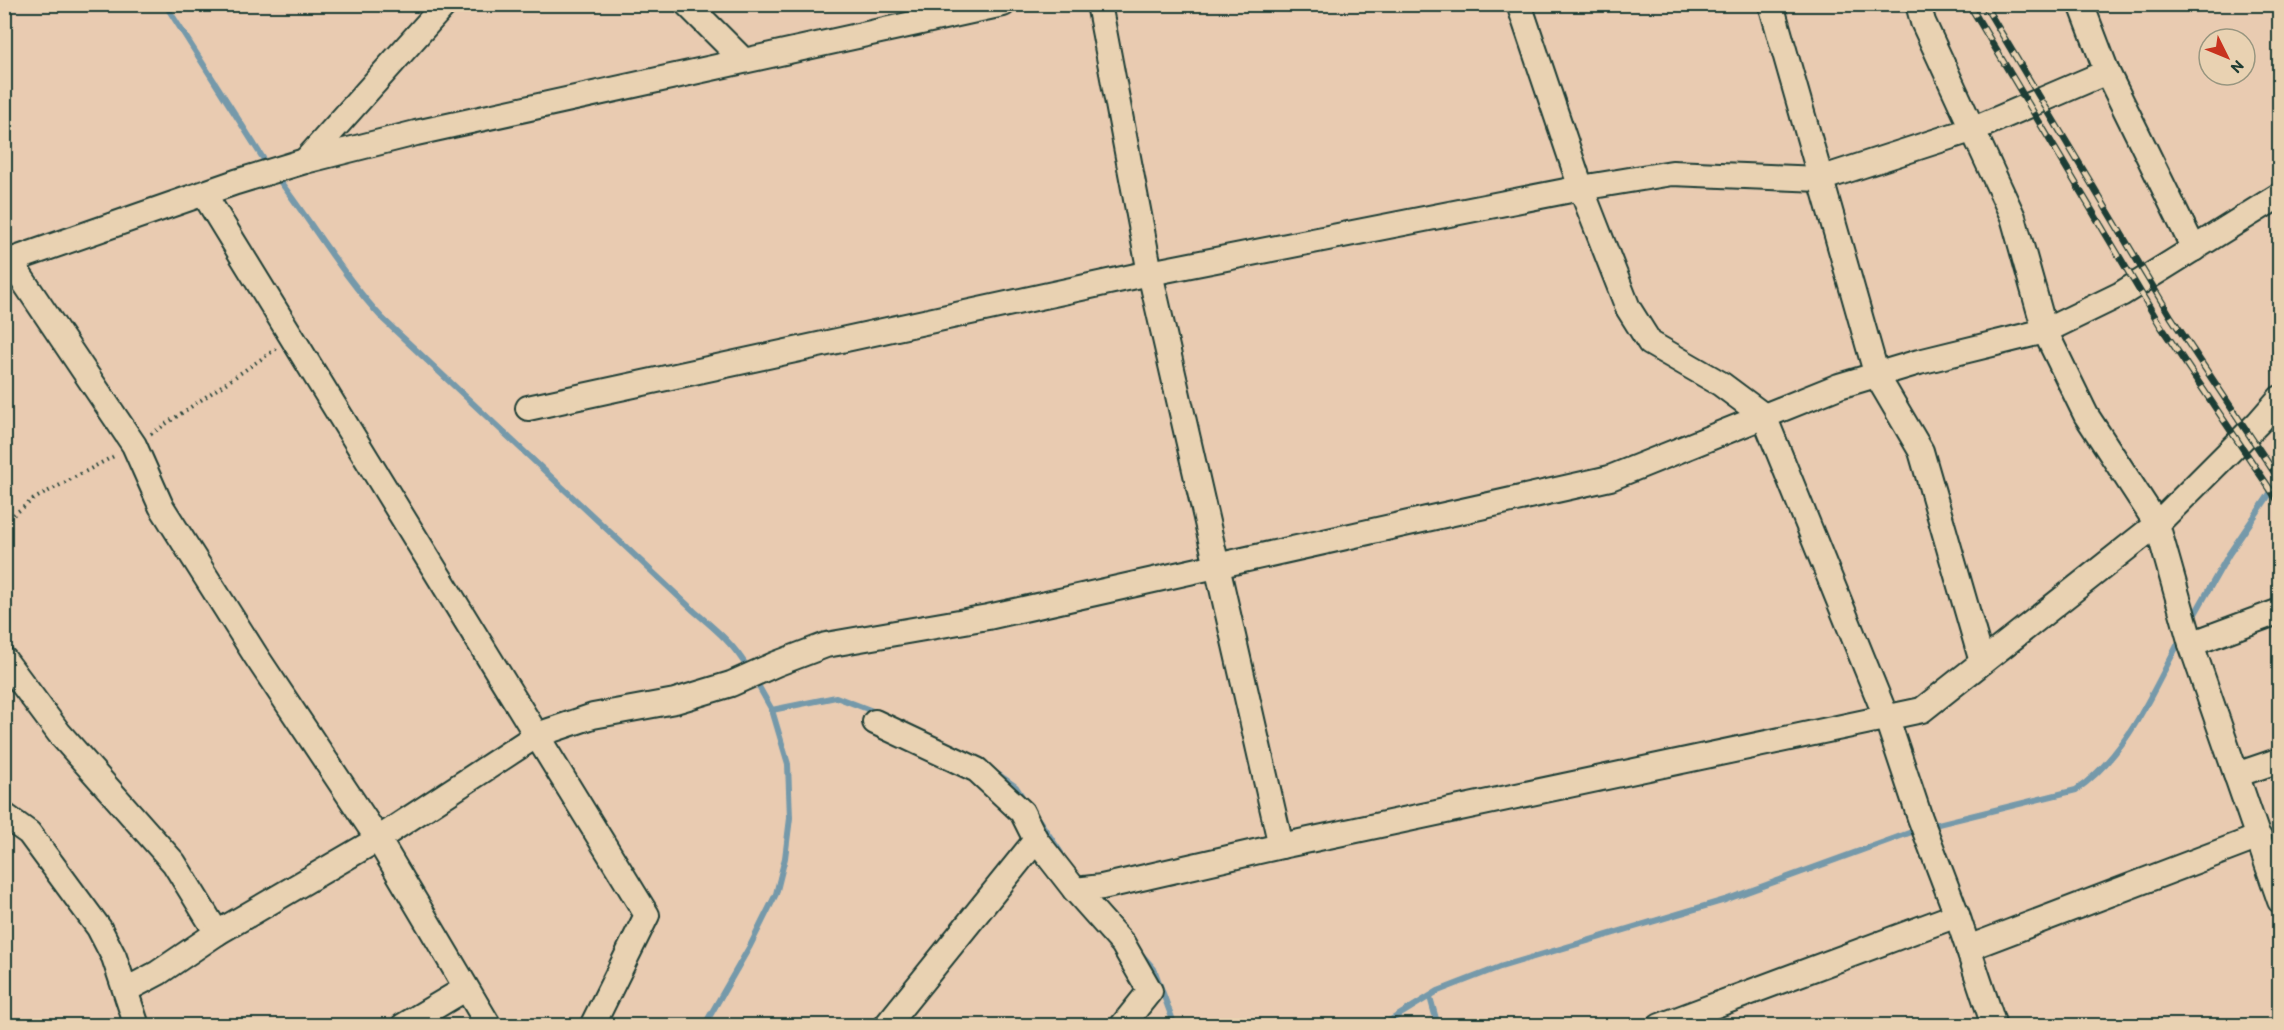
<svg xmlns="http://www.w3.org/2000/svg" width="2284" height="1030" viewBox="0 0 2284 1030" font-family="Itim,sans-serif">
<rect width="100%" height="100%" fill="#e9cbb1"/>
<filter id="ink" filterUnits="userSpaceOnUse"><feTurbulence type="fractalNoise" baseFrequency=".0167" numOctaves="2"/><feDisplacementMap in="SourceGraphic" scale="12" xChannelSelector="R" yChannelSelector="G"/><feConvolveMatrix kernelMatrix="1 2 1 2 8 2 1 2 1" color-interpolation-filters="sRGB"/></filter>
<g filter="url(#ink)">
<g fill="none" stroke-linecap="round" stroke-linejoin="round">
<g stroke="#7499aa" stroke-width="6">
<polyline points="165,4 268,166"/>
<path d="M276,176C312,223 343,276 383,319L694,611C715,629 735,645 748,669"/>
<polyline points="2192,619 2229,554 2273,489 2280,484"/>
<polyline points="772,710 836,697 878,713"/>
<polyline points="999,775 1016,787 1025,801"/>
<polyline points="1038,819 1061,853"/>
<path d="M1930,826L2076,790C2127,755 2153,691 2181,638"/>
<polyline points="1141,954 1154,969 1175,1026"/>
<polyline points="1430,997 1438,1026"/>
<polyline points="704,1026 750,946 776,894 785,858 790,818 788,764 772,710 754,678"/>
<polyline points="1381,1026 1438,991 1500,967 1725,900 1920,829"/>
</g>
<g stroke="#1f3d34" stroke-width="28">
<g id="minor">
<polyline points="687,4 743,60"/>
<polyline points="1099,4 1150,273 1281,846"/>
<polyline points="1519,4 1581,188 1628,308 1650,343 1721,384 1764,416 1887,719 1920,818 1957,915 1994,1026"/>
<polyline points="1771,4 1877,376 1921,451 1982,662"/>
<polyline points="1918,4 1923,22 2013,217 2045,331 2086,415 2157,524 2191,644 2280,901"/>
<polyline points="2081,4 2107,72 2194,249"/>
<polyline points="305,161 445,4"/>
<polyline points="204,194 647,915 592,1026"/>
<polyline points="10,261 134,445 161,506 256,656 378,839 489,1026"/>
<polyline points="4,263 236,182 305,161 416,133 1003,4"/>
<polyline points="528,408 1150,273 1581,188 1672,173 1820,179 1974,129 2107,72"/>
<polyline points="2191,644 2280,611"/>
<polyline points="4,659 59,733 174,863 217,933"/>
<polyline points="875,722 977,770 1022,812 1036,840 1075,890 1123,944 1150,991 1122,1026"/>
<polyline points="2236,775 2280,760"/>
<polyline points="4,815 29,833 99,928 114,957 137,1026"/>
<polyline points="1075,890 1102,887 1281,846 1922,710 2157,524 2259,422 2280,398"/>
<polyline points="1968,948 2259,837"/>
<polyline points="126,990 158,973 217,933 378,839 537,735 593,716 675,701 731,684 776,664 826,645 988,617 1610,478 1839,386 1919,362 2045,331 2121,294 2280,195"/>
<polyline points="403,1026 465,989"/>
<polyline points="886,1026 1036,840"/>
<polyline points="1660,1026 1957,915"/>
</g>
</g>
<g stroke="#1f3d34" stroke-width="4" stroke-dasharray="1.5 4.5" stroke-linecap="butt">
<polyline points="151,434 276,349"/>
<polyline points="4,522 34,499 116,455"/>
</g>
<use href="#minor" stroke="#e9d2b2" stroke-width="24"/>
<g stroke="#1f3d34" stroke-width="7">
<g id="rail">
<polyline points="1969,4 2160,325 2280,504"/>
<polyline points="1984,4 2171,317 2280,481"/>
</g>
</g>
<use href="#rail" stroke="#e9d2b2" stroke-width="4.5" stroke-dasharray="14" stroke-linecap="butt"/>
</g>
</g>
<rect width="2284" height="1030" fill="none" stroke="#e9d2b2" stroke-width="24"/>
<rect x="12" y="12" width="2260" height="1006" fill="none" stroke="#1f3d34" stroke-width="2" filter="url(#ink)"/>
<g transform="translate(2227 57) rotate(133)"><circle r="28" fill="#e9d2b2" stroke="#989680" stroke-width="1.5"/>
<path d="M0-4.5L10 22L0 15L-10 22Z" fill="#c8321e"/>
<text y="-9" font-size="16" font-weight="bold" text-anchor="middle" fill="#1f3d34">N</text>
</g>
</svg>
